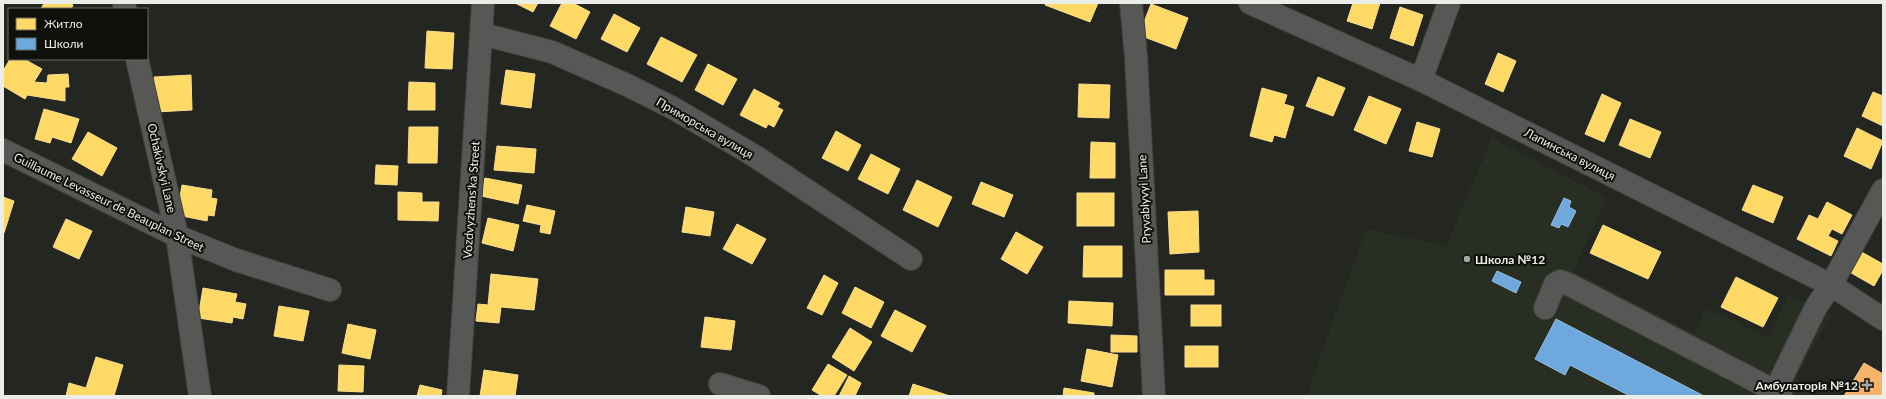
<svg xmlns="http://www.w3.org/2000/svg" width="1886" height="399" viewBox="0 0 1886 399" font-family="Lato,sans-serif">
<rect width="100%" height="100%" fill="#242621"/>
<polygon fill="#292e22" points="1492,138 1607,198 1573,271 1695,334 1706,308 1769,338 1788,294 1831,315 1797,377 1801,388 1819,396 1306,396 1366,229 1446,246"/>
<g fill="#ffd966" stroke="#f9df8d">
<polygon points="44,3 70,3 73,5 71,9 41,9"/>
<polygon points="515,3 538,3 533,12"/>
<polygon points="562,3 573,3 590,12 576,39 550,26"/>
<polygon points="1046,3 1098,3 1090,22 1045,5"/>
<polygon points="1353,3 1380,3 1372,29 1347,21"/>
<polygon points="1151,4 1188,18 1176,49 1139,35"/>
<polygon points="1400,7 1423,15 1413,46 1390,38"/>
<polygon points="614,14 640,28 627,52 601,39"/>
<polygon points="427,31 454,33 452,69 425,68"/>
<polygon points="661,37 697,55 682,82 647,64"/>
<polygon points="1498,53 1516,61 1503,92 1485,84"/>
<polygon points="10,59 24,59 42,69 34,82 47,83 48,75 68,74 69,87 65,87 65,101 27,95 25,99 3,86 3,71"/>
<polygon points="708,64 737,79 723,105 695,90"/>
<polygon points="506,70 535,74 531,108 501,104"/>
<polygon points="191,75 192,110 156,112 154,77"/>
<polygon points="1318,77 1345,88 1333,116 1306,106"/>
<polygon points="409,82 435,83 435,110 408,110"/>
<polygon points="1079,84 1110,85 1109,118 1078,117"/>
<polygon points="1262,88 1287,95 1284,104 1294,107 1285,138 1274,135 1272,142 1250,136"/>
<polygon points="754,89 780,103 777,107 783,110 774,127 768,124 766,128 740,115"/>
<polygon points="1873,92 1883,96 1883,126 1862,116"/>
<polygon points="1602,94 1621,103 1604,142 1585,134"/>
<polygon points="1369,96 1401,109 1386,144 1354,130"/>
<polygon points="44,109 79,119 71,143 52,137 50,143 35,139"/>
<polygon points="1630,119 1661,132 1650,158 1619,145"/>
<polygon points="1417,122 1440,129 1432,157 1409,151"/>
<polygon points="409,127 438,127 437,163 408,163"/>
<polygon points="1857,128 1883,141 1871,169 1844,156"/>
<polygon points="836,131 861,145 848,171 822,158"/>
<polygon points="88,132 117,148 102,176 72,159"/>
<polygon points="1091,142 1115,143 1115,178 1090,178"/>
<polygon points="497,146 536,149 534,173 494,170"/>
<polygon points="871,154 900,169 888,194 858,179"/>
<polygon points="376,165 398,166 397,185 375,184"/>
<polygon points="485,178 522,185 518,204 481,196"/>
<polygon points="917,180 952,197 938,227 903,210"/>
<polygon points="981,182 1013,195 1004,217 972,204"/>
<polygon points="182,185 212,190 211,198 217,199 214,216 208,215 207,221 177,215"/>
<polygon points="1753,185 1783,197 1773,223 1742,210"/>
<polygon points="398,192 422,193 422,202 439,202 438,221 398,220"/>
<rect x="1077" y="193" width="37" height="33"/>
<polygon points="3,197 14,201 4,233 3,232"/>
<polygon points="1827,202 1852,215 1842,234 1832,229 1828,236 1838,241 1831,256 1797,239 1809,215 1818,219"/>
<polygon points="527,205 555,211 550,234 540,232 541,225 523,221"/>
<polygon points="686,207 714,212 710,236 682,232"/>
<polygon points="1198,211 1199,252 1170,254 1168,212"/>
<polygon points="488,218 519,225 513,251 482,243"/>
<polygon points="66,219 92,231 79,259 53,247"/>
<polygon points="737,224 766,239 752,264 723,249"/>
<polygon points="1603,225 1661,252 1648,279 1590,253"/>
<polygon points="1016,232 1043,247 1027,274 1001,259"/>
<polygon points="1084,246 1122,246 1122,277 1083,277"/>
<polygon points="1858,250 1883,264 1883,270 1874,286 1846,270"/>
<polygon points="1165,270 1204,270 1204,280 1214,280 1214,295 1165,295"/>
<polygon points="491,274 538,279 534,310 501,307 499,323 476,321 478,304 488,305"/>
<polygon points="824,275 838,283 822,315 807,308"/>
<polygon points="1736,277 1778,298 1763,327 1721,307"/>
<polygon points="855,287 884,302 871,328 842,313"/>
<polygon points="203,288 237,294 235,302 246,304 243,319 233,317 232,323 198,318"/>
<polygon points="1069,301 1113,303 1112,326 1068,323"/>
<rect x="1191" y="305" width="30" height="21"/>
<polygon points="279,306 309,311 303,341 274,336"/>
<polygon points="895,310 926,326 912,352 881,336"/>
<polygon points="705,317 735,321 731,350 701,347"/>
<polygon points="348,324 376,330 370,359 342,353"/>
<polygon points="850,328 872,342 854,371 832,357"/>
<polygon points="1111,335 1137,336 1137,352 1111,352"/>
<rect x="1185" y="346" width="33" height="21"/>
<polygon points="1087,349 1118,355 1112,387 1081,381"/>
<polygon points="96,357 123,365 114,396 66,396 69,383 86,388"/>
<polygon points="828,364 847,375 834,396 822,396 812,390"/>
<polygon points="339,365 364,366 363,392 338,391"/>
<polygon points="484,370 518,375 515,396 480,396"/>
<polygon points="849,376 861,383 855,396 839,396"/>
<polygon points="913,384 950,396 909,396"/>
<polygon points="420,385 442,390 441,396 417,396"/>
<polygon points="1064,388 1094,393 1094,396 1063,396"/>
</g>
<g fill="#6fa8dc" stroke="#94bde0">
<polygon points="1564,198 1571,201 1569,207 1576,211 1568,227 1561,224 1559,228 1551,225"/>
<polygon points="1497,271 1521,282 1516,293 1492,281"/>
<polygon points="1556,319 1704,396 1630,396 1570,365 1565,375 1535,359"/>
</g>
<polygon fill="#f6b26b" stroke="#f3c490" points="1864,363 1883,374 1883,396 1844,396"/>
<g fill="none" stroke-linecap="round" stroke-linejoin="round">
<g stroke="#41433f" stroke-width="24">
<g id="minor">
<polyline points="124,3 125,9"/>
<polyline points="1131,3 1136,57 1154,396"/>
<polyline points="1250,3 1421,80 1831,285 1883,319"/>
<polyline points="482,34 552,52 627,85 673,108 753,155 911,259"/>
<polyline points="137,59 177,236 200,396"/>
<polyline points="1421,80 1449,3"/>
<polyline points="3,150 177,236 236,260 330,290"/>
<polyline points="1545,308 1555,284 1560,281 1568,284 1775,391"/>
<polyline points="720,384 759,396"/>
<polyline points="458,396 483,3"/>
<polyline points="1781,396 1775,391 1816,307 1831,285 1883,190"/>
</g>
</g>
<use href="#minor" stroke="#575856" stroke-width="22"/>
</g>
<g fill="#a5a7a2" stroke="#0e100c" stroke-width="1.5">
<circle cx="1467" cy="259" r="4"/>
<path d="M1865 379h4v4h4v4h-4v4h-4v-4h-4v-4h4z"/>
</g>
<g text-anchor="middle" dominant-baseline="central" stroke-width="4" stroke-linejoin="round" paint-order="stroke">
<g font-size="12" fill="#ebede8" stroke="#0e100c">
<text transform="translate(705 128) rotate(30)">Приморська вулиця</text>
<text transform="translate(1570 154) rotate(27)">Лапинська вулиця</text>
<text transform="translate(162 168) rotate(77)">Ochakivskyi Lane</text>
<text transform="translate(1144 199) rotate(-93)">Pryvablyvyi Lane</text>
<text transform="translate(471 200) rotate(-86)">Vozdvyzhens'ka Street</text>
<text transform="translate(109 202) rotate(26)">Guillaume Levasseur de Beauplan Street</text>
</g>
<g font-size="12" font-weight="bold" fill="#ebede8" stroke="#0e100c" text-anchor="start">
<text x="1475" y="259">Школа №12</text>
<text x="1858" y="385" text-anchor="end">Амбулаторія №12</text>
</g>
</g>
<rect width="1886" height="399" fill="none" stroke="#ebede8" stroke-width="8"/>
<rect x="8" y="8" width="140" height="52" fill="#0e100c" stroke="#666864"/>
<rect x="16" y="18" width="20" height="12" fill="#ffd966" stroke="#666864"/>
<text x="44" y="28" font-size="12" fill="#ebede8">Житло</text>
<rect x="16" y="38" width="20" height="12" fill="#6fa8dc" stroke="#666864"/>
<text x="44" y="48" font-size="12" fill="#ebede8">Школи</text>
</svg>
